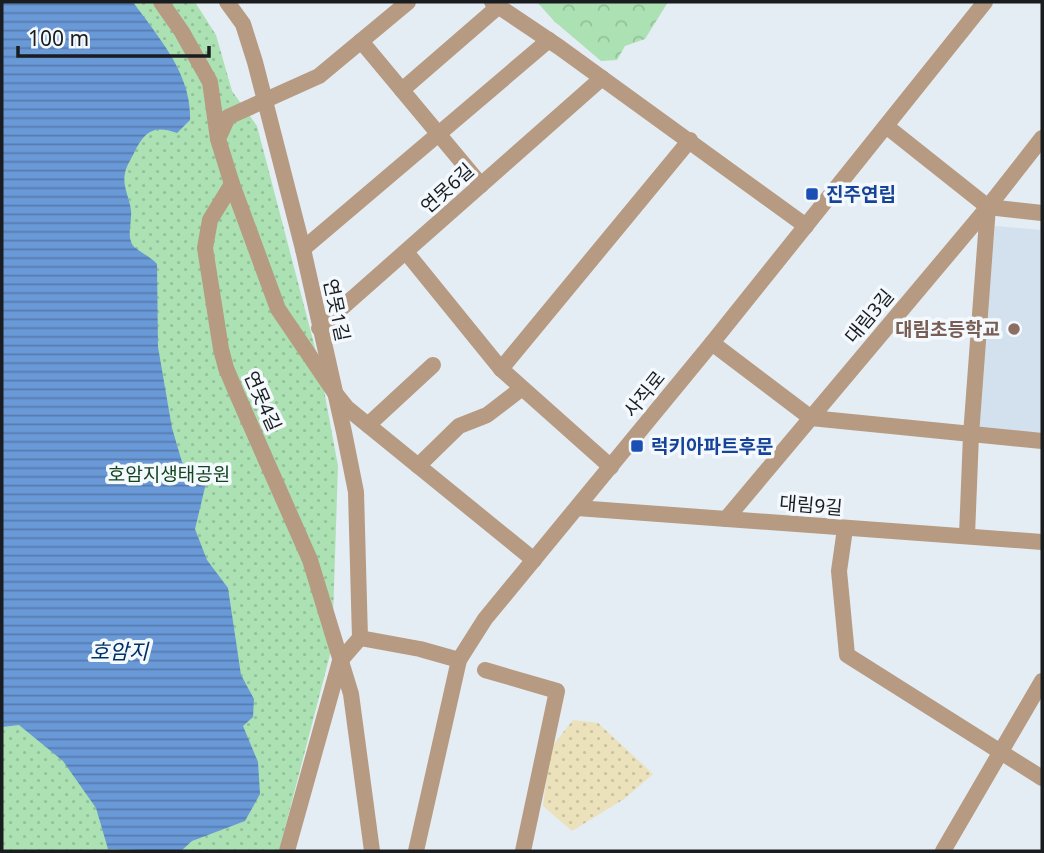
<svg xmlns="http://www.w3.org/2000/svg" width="1044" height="853" viewBox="0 0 1044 853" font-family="'Noto Sans','Noto Sans KR',sans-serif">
<defs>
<pattern id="forest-crowns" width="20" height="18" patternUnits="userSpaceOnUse" patternTransform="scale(1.75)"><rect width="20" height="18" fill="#ace1b3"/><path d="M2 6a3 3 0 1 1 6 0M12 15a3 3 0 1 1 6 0" fill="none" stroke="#93c19a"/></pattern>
<pattern id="sand-dots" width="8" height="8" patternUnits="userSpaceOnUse" patternTransform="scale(1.75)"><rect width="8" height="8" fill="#ebe2bc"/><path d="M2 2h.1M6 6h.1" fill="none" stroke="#c9c1a1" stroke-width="1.8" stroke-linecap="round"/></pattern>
<pattern id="park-dots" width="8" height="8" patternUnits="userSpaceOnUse" patternTransform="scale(1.75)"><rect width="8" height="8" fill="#ace1b3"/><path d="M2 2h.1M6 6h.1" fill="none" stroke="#93c19a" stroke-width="1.8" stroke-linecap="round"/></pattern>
<pattern id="water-rules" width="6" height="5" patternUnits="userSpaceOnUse" patternTransform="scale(1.75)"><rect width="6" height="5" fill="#6a99d8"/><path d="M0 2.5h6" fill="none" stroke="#567caf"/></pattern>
</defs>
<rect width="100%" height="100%" fill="#e4ecf4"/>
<polygon fill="#d3e1ef" points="995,226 1042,230 1042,434 977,428"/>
<polygon fill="url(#forest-crowns)" points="537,2 668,2 645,39 625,46 617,60 601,61 554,21"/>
<polygon fill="url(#sand-dots)" points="573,720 598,723 653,774 624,799 572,831 543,806 550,749"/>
<polygon fill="url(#park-dots)" points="2,2 195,2 216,35 232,91 257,126 319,363 338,466 332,647 279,851 2,851"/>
<path fill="url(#water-rules)" d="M2,2H133C158,37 192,74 190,120L177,133C153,125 145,131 134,153C131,159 126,167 125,173C122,187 130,198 131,211C132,221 127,235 132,244C135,250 150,256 157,264L158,347L172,428L182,462L207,479L195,529L207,560L228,588L241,675L254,699L253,717L243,726L258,762L260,794L245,821L192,841L181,851L108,849L96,808L63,761L19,725L2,727Z"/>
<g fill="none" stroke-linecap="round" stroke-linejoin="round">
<g stroke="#b69a81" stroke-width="16">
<polyline points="161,2 182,32 210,82 218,139"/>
<polyline points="227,2 243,24 255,62 303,249 344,432 356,492 360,638 340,661 287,851"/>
<polyline points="408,2 319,76 228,117 218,139 232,184 278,309 335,393 347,408 534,560"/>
<polyline points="492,2 559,47 806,226"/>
<polyline points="361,41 481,185"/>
<polyline points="402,90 499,6"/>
<polyline points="886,126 988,207 1042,213"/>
<polyline points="232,184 210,220 205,248 221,349 226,368 236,392 310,560 351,694 372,851"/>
<polyline points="303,249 549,40"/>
<polyline points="406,252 501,369 611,467"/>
<polyline points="319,328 602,78"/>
<polyline points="712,343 811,418 1042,441"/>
<polyline points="501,369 690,140"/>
<polyline points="368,425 433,365"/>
<polyline points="418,466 459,426 487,415 521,389"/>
<polyline points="577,508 1042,542"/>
<polyline points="726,519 988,207 1042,138"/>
<polyline points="845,529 839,571 847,655 1042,778"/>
<polyline points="967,535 971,435 988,207"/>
<polyline points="360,638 420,649 459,660"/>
<polyline points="485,670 557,691 523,851"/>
<polyline points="416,851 459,660 485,619 712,343 985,2"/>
<polyline points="943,851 1042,681"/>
</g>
</g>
<g fill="#1a4fb4" stroke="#f4f9fe" stroke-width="2.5">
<rect x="805" y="187" width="14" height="14" rx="3.5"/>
<rect x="630" y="439" width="14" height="14" rx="3.5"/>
</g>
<circle fill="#8d6e63" stroke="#f4f9fe" stroke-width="2.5" cx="1014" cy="329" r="7"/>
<g text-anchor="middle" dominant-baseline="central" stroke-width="7" stroke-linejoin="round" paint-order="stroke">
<g font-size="19" fill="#1a1d20" stroke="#f4f9fe">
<text transform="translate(447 188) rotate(-42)">연못6길</text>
<text transform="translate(337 310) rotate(78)">연못1길</text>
<text transform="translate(869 316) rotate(-50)">대림3길</text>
<text transform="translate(644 394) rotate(-51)">사직로</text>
<text transform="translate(263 401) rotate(66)">연못4길</text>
<text transform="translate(811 505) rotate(5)">대림9길</text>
</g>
<g font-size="19" font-weight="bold" fill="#164399" stroke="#f4f9fe" text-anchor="start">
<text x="826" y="194">진주연립</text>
<text x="651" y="446">럭키아파트후문</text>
</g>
<g font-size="19" font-weight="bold" fill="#785e54" stroke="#f4f9fe" text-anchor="end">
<text x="1000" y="329">대림초등학교</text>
</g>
<g font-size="19" fill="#134520" stroke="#f4f9fe">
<text x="169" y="474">호암지생태공원</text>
</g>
<g font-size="21" font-style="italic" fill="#003068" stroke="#f4f9fe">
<text x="119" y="651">호암지</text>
</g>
</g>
<rect width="1044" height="853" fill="none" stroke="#1a1d20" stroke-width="7"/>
<path d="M18 46v10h191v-10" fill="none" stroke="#1a1d20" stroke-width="3.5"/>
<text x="28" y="46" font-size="21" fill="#1a1d20" stroke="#f4f9fe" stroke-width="5" paint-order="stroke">100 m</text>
</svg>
